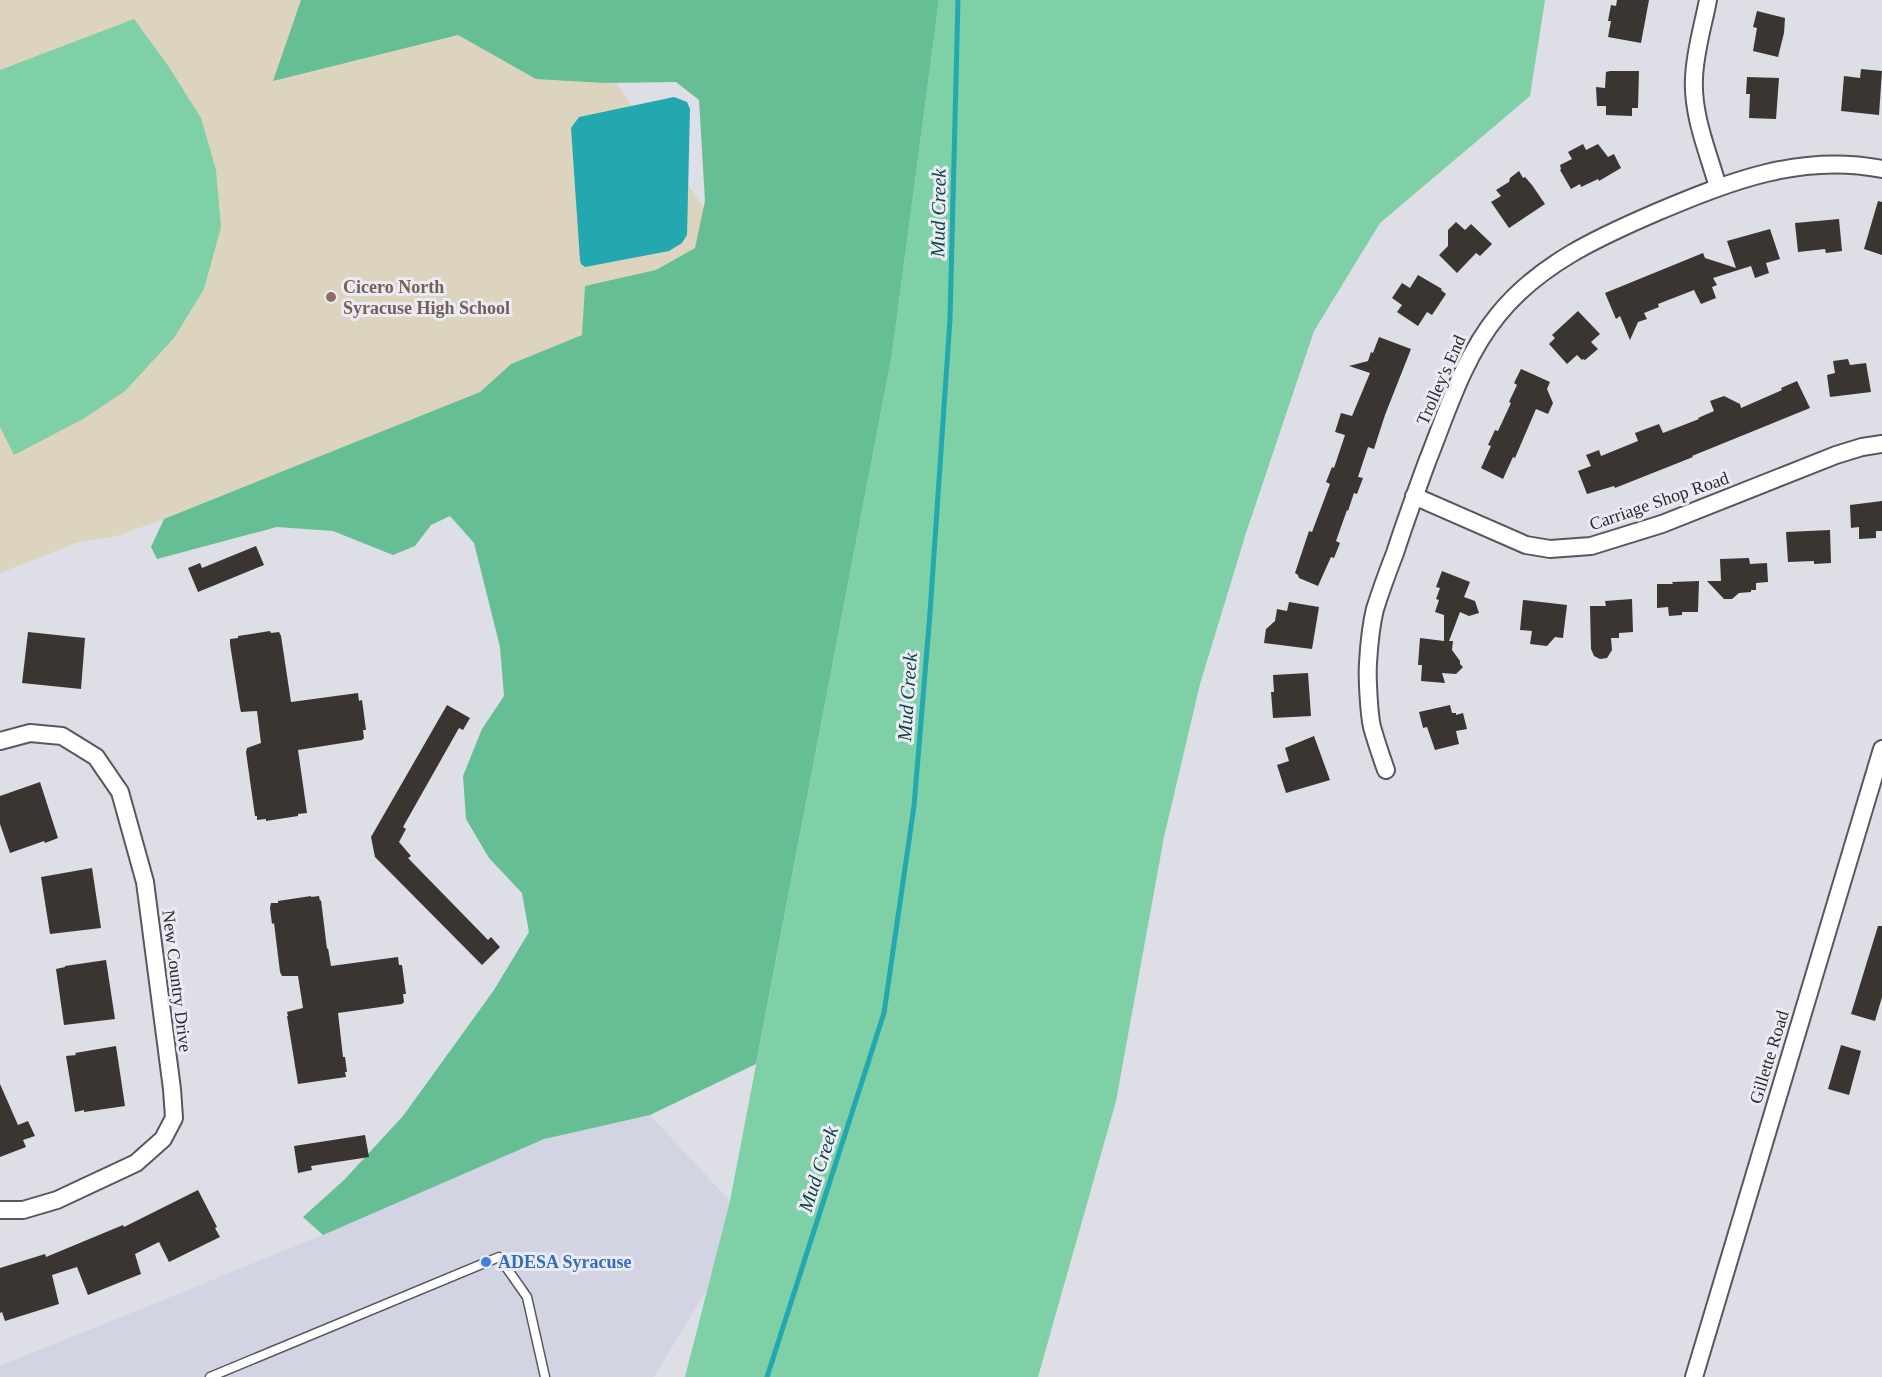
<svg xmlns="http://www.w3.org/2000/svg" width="1882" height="1377" viewBox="0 0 1882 1377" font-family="'Times New Roman',serif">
<rect width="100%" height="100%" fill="#dddee6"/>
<polygon fill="#d2d4e3" points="650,1115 730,1201 708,1288 654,1377 0,1377 0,1366 323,1235 544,1138"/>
<polygon fill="#ddd4bf" points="0,0 558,0 740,259 582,335 511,364 480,392 164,519 117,536 76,543 0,573"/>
<g fill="#7fcfa7">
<polygon points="939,0 1545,0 1530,96 1380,223 1314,331 1246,533 1200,684 1164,837 1116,1101 1038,1377 685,1377 730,1201 892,354"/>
<polygon points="134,19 169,67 201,118 216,170 221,227 204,289 174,338 125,391 83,419 14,455 0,427 0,70"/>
</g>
<polygon fill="#66be94" points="301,0 939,0 892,354 756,1064 650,1115 544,1139 323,1235 303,1217 344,1180 403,1116 494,990 529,932 522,893 489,858 466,819 463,776 482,729 504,696 500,647 474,543 450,516 431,525 415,546 393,555 333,531 277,527 157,559 151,547 164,519 480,392 511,364 582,335 585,286 656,270 695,248 705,201 699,100 676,82 604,83 536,79 458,35 273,81"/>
<polygon fill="#22a8ae" points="674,97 687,102 690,109 687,235 682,243 669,251 585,267 581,264 580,260 571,128 579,117"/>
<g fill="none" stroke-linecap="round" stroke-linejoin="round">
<polyline stroke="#22a8ae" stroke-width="5" points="767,1377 884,1013 914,806 930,613 950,319 958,0"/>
</g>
<g fill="#3b3531">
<polygon points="1617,0 1649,0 1641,43 1608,37 1611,21 1608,21 1611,5 1616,6"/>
<polygon points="1757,11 1785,18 1784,33 1778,57 1753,51 1757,28 1753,27"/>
<polygon points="1861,69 1882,71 1879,115 1841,111 1844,76 1860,78"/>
<polygon points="1610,71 1639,71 1638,108 1632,108 1632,116 1606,115 1606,106 1597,106 1596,87 1605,88 1606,72"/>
<polygon points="1747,77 1779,78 1776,119 1749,118 1750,94 1746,94"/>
<polygon points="1583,144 1586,150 1598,144 1608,157 1614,154 1621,168 1599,181 1598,179 1581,187 1580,184 1571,189 1560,170 1561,169 1560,165 1572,159 1568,152"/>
<polygon points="1519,171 1523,178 1525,177 1532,185 1545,204 1509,228 1491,202 1501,196 1496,190 1509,182 1510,178"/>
<polygon points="1878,201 1882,202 1882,255 1864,249"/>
<polygon points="1839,219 1842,251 1826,253 1825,249 1798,252 1795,223"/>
<polygon points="1456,222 1465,230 1471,224 1492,244 1480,256 1476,253 1457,273 1439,255 1448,246 1448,230"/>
<polygon points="1770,229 1780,259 1766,263 1769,273 1755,278 1751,266 1713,278 1717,285 1712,287 1716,298 1701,304 1694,290 1658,304 1659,307 1644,313 1647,319 1638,322 1630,340 1620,316 1616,319 1605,293 1703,253 1705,258 1736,268 1727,241"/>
<polygon points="1418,275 1442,289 1441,290 1446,294 1432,315 1427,312 1418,326 1397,312 1402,305 1392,298 1402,283 1410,288"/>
<polygon points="1578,311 1600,334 1591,342 1598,349 1585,360 1583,359 1582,360 1577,355 1567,364 1549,344 1555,338 1552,335"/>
<polygon points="1379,337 1411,349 1385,415 1374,449 1368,447 1358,477 1363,478 1357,494 1354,493 1348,511 1347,510 1336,541 1340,543 1334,558 1331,557 1318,586 1299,578 1298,575 1295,573 1309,531 1312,532 1330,484 1326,482 1332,467 1334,468 1345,435 1335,432 1341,413 1352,416 1370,373 1349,366 1368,361 1371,352 1373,353"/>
<polygon points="1848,359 1850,365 1866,363 1871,392 1830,397 1827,375 1835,373 1833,361"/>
<polygon points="1521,369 1550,382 1547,389 1553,403 1548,414 1536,409 1515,458 1513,457 1503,479 1481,468 1491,446 1488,445 1495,430 1498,431 1511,403 1509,402 1517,385 1514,383"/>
<polygon points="1797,381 1810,408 1692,456 1693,457 1615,488 1614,486 1587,494 1578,471 1591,466 1586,455 1599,450 1601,456 1638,441 1635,433 1659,424 1663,433 1699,419 1698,418 1714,411 1710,401 1724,396 1740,404 1741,408 1782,390 1781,388"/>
<polygon points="1882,501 1882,531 1876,531 1876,538 1859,539 1859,527 1851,528 1850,505"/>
<polygon points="1830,530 1831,563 1814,564 1814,561 1788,562 1786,532"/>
<polygon points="256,546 264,565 198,592 188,568 200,563 202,568"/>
<polygon points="1749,558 1750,564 1767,563 1768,582 1756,583 1756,590 1751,590 1751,592 1739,593 1732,599 1724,599 1707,581 1721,581 1720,559"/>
<polygon points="1442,571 1470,582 1464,597 1475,601 1479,613 1469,616 1460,612 1449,641 1453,641 1452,650 1460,661 1460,664 1463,667 1456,674 1442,673 1445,683 1421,681 1422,665 1418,665 1420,638 1444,641 1444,615 1435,612 1439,600 1436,599 1440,588 1436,587"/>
<polygon points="1699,581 1698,612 1682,612 1682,615 1669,616 1668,607 1657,608 1657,584 1673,584 1672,582"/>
<polygon points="1632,599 1633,632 1619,633 1619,638 1611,638 1612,650 1607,658 1600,659 1594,656 1591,649 1590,606 1606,606 1605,601"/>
<polygon points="1523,600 1567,605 1563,638 1555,637 1547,646 1530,644 1532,631 1520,630"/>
<polygon points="1289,602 1319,607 1312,649 1264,643 1266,629 1275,621 1277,609 1287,611"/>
<polygon points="270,631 271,633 279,632 281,636 291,702 358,693 359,701 362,700 366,730 363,730 364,738 362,740 298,750 307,813 298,814 298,816 266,821 266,819 257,820 257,816 255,816 246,752 247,748 261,743 257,711 241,712 240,708 230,644 230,639 238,638 238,636"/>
<polygon points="28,632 85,638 81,689 22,683"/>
<polygon points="1308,673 1311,716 1273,718 1271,692 1274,692 1273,675"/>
<polygon points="447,705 470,718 463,730 459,728 403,827 406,829 399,842 411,856 408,858 488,940 491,937 500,947 482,965 375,857 371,837"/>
<polygon points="1450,705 1452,713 1456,713 1456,715 1463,713 1467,729 1456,731 1459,744 1435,750 1427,727 1423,728 1419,712"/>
<polygon points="1314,736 1330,780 1286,793 1277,765 1289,761 1285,748"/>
<polygon points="40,782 58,838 45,843 44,841 10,853 0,824 0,796"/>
<polygon points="92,868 101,928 50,934 41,877"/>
<polygon points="311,896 311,897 319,896 320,901 321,900 327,949 328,948 331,966 398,957 399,965 402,965 406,994 403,994 404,1002 402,1004 338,1013 343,1057 345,1057 347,1072 345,1072 346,1077 298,1084 287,1016 288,1016 287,1012 303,1008 298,976 282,976 280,972 274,923 272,924 270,908 271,903 278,903 278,901"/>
<polygon points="1878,926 1882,926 1882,997 1875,1021 1851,1014"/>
<polygon points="106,960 115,1019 64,1025 56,969 65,967 65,966"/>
<polygon points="1841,1045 1861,1051 1849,1095 1828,1089"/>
<polygon points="116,1046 125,1106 84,1112 84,1110 75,1112 66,1056 76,1055 75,1053"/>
<polygon points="0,1084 18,1125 28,1121 35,1136 23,1140 26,1147 0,1157"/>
<polygon points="365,1135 369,1157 311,1166 312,1170 298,1173 294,1146"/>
<polygon points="198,1190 217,1227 215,1228 220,1237 169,1262 159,1242 135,1254 141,1274 88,1295 77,1267 52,1275 59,1304 5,1321 2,1312 0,1313 0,1268 45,1254 46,1257 123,1225 124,1227"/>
</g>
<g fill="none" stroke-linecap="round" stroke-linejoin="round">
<g stroke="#57585f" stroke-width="11">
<polyline id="service" points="210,1377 499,1257 527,1297 545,1377"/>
</g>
<g stroke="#57585f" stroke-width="20">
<g id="minor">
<path d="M1708,0C1703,26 1695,51 1694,78C1692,115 1708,152 1718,187"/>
<polyline points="1414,496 1526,545 1550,549 1591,546 1662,524 1836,455 1862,447 1882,444"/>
<polyline points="0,741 30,733 62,736 96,757 120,792 145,882 172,1089 174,1118 163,1139 136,1163 57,1200 23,1210 0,1210"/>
<path d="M1386,770C1381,756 1376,741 1372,727C1369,714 1367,676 1368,663C1369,646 1371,625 1375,609C1381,590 1388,571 1395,553C1405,522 1416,492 1427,462C1447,412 1463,358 1498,315C1539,264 1599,237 1657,212C1731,181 1801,153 1882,169"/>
<polyline points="1694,1377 1882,749"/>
</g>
</g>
<use href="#service" stroke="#fff" stroke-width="8"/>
<use href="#minor" stroke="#fff" stroke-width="16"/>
</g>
<circle fill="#8d6e63" stroke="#eaebf3" stroke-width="2" cx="331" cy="297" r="6"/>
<circle fill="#3f7fe0" stroke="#eaebf3" stroke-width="2" cx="486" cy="1262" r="6"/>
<g text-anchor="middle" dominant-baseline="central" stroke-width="6" stroke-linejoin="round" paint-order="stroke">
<g font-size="18" font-weight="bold" fill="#785e54" stroke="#eaebf3" text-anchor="start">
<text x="343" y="287">Cicero North<tspan x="343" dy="21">Syracuse High School</tspan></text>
</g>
<g font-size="18" fill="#2a2b2e" stroke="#eaebf3">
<text transform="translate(1441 380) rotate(-66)">Trolley's End</text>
<text transform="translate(1659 501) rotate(-19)">Carriage Shop Road</text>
<text transform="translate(177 981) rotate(83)">New Country Drive</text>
<text transform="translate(1769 1057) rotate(-73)">Gillette Road</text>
</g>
<g font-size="18" font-weight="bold" fill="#366cbe" stroke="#eaebf3" text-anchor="start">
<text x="498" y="1262">ADESA Syracuse</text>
</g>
<g font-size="20" font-style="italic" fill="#0d4547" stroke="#eaebf3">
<text transform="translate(938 213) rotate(-89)">Mud Creek</text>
<text transform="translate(907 697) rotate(-86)">Mud Creek</text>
<text transform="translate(818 1169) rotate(-72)">Mud Creek</text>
</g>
</g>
</svg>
